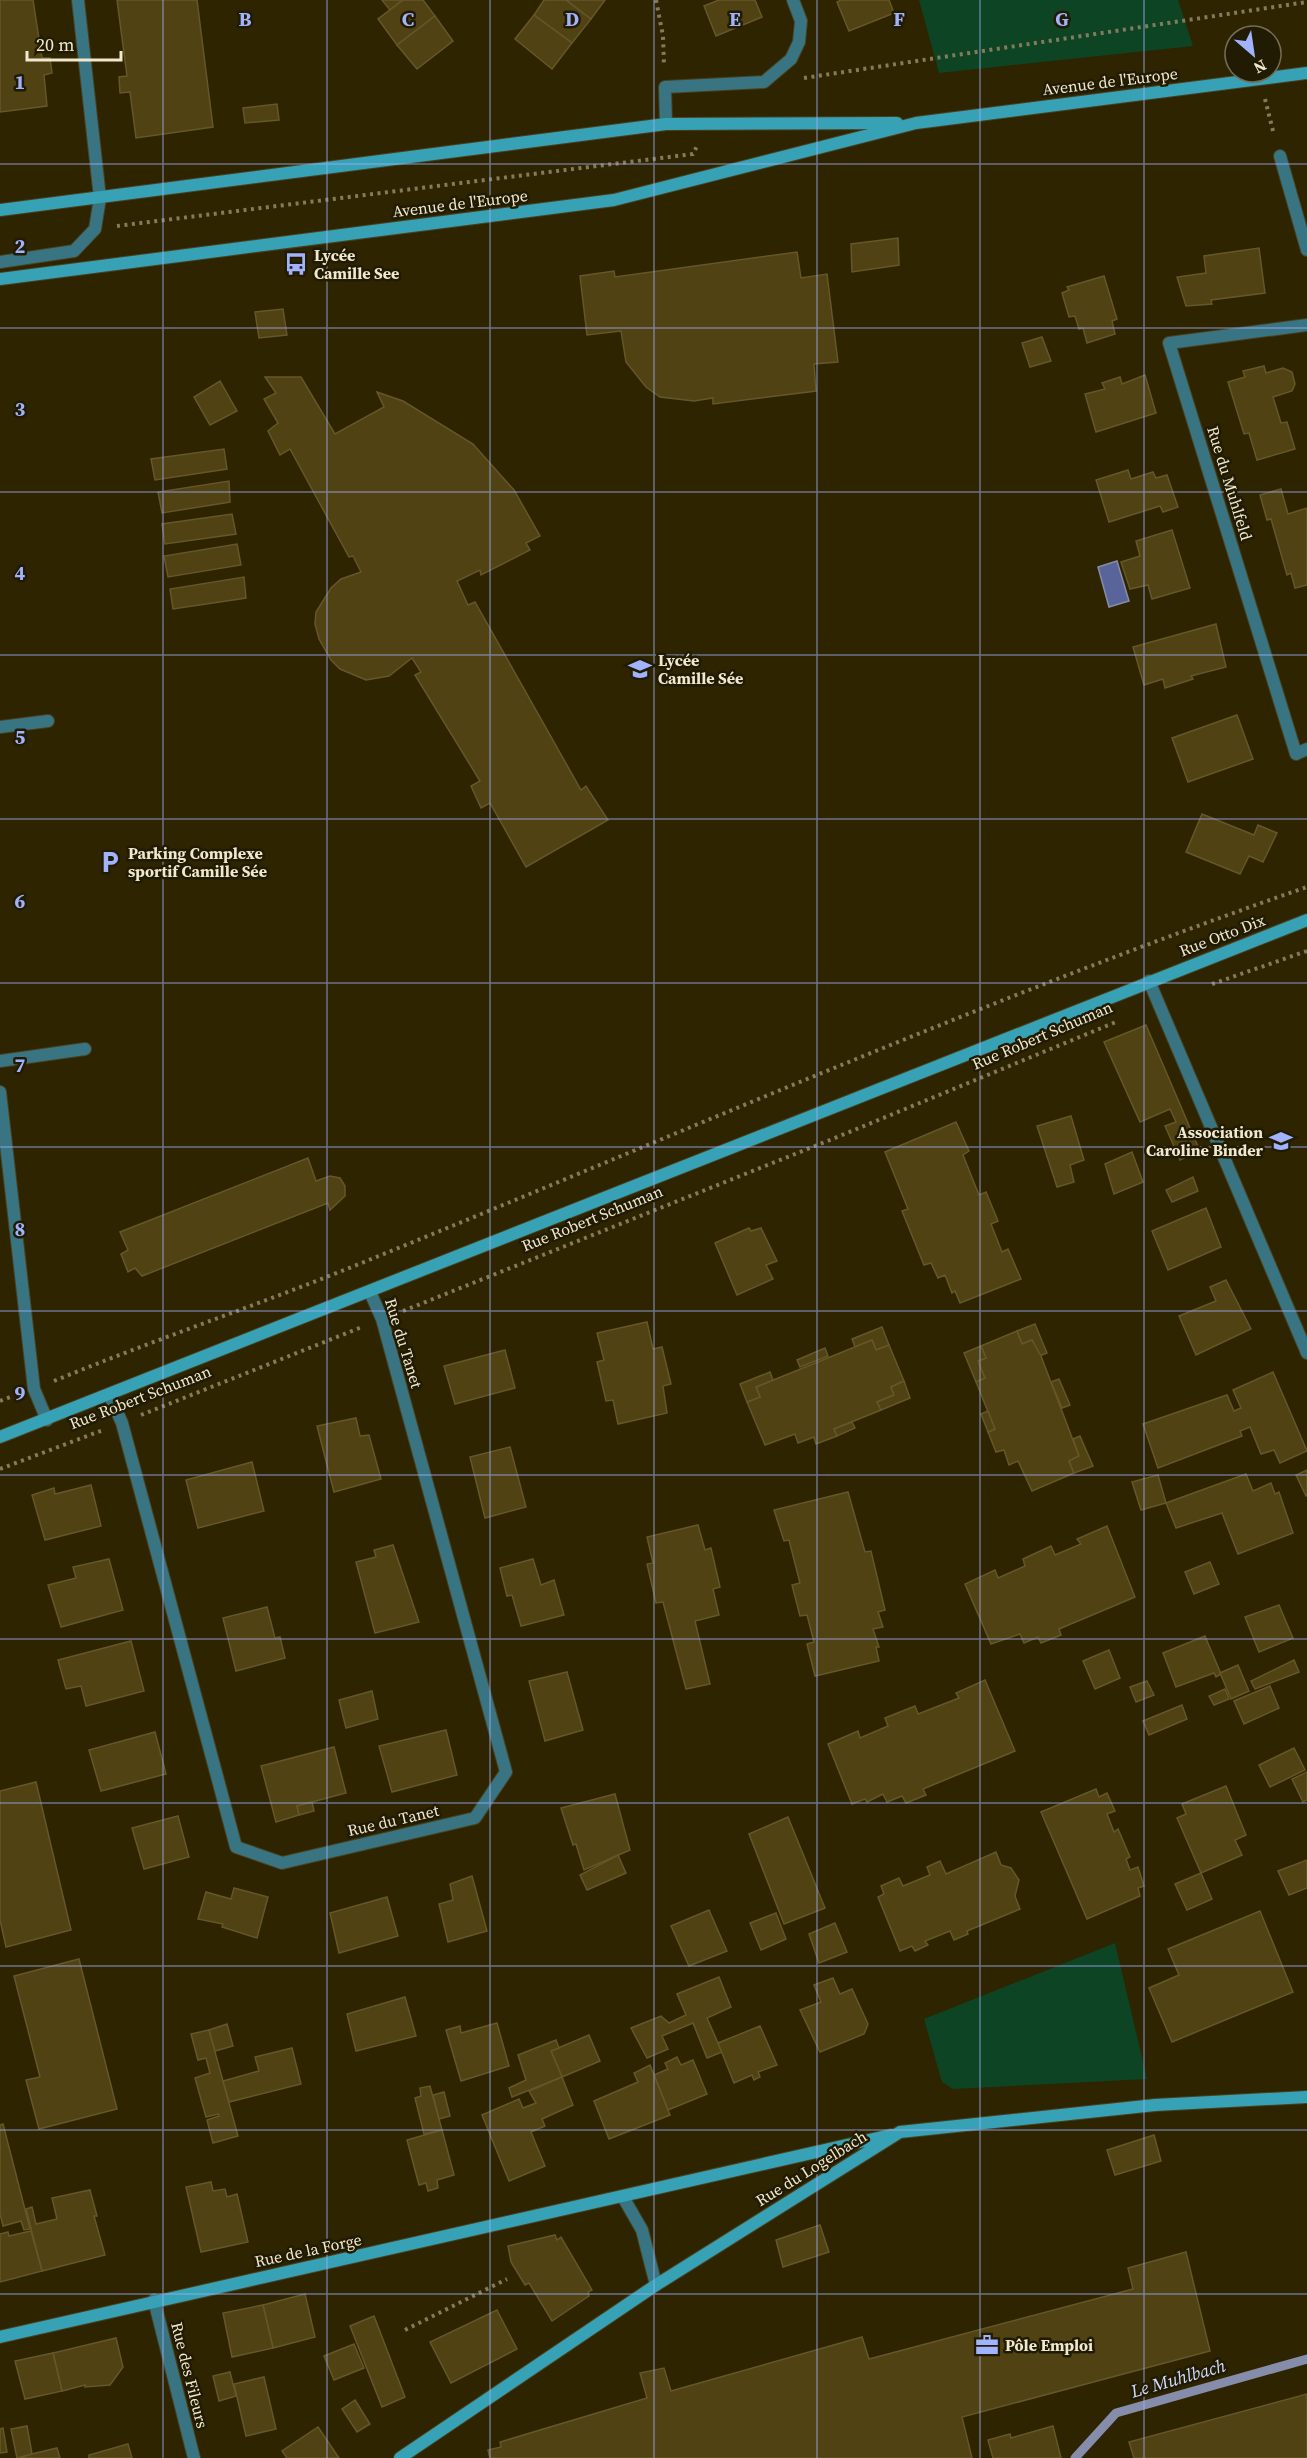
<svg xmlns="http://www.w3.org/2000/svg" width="1307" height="2458" viewBox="0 0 1307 2458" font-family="'Source Serif 4',serif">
<rect width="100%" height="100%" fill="#2e2400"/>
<g fill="#0d4424">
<polygon points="919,0 1178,0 1193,46 939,73"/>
<polygon points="1115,1943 1147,2079 953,2089 942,2082 924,2019"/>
</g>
<polygon fill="#59659a" stroke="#868daa" stroke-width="1.5" points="1117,561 1129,601 1109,607 1098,567"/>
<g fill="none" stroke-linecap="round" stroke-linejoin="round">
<polyline stroke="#868daa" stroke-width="9" points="1075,2458 1116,2413 1307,2359"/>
</g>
<g fill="#504212" stroke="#655728" stroke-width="1.5">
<polygon points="0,0 33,0 42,58 50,58 52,73 44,75 47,106 0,112"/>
<polygon points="117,0 197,0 213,127 136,138 130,92 120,93 119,77 127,76"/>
<polygon points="382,0 403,0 390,10"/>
<polygon points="403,0 423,0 435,16 397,45 378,19"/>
<polygon points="544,0 566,0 591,19 572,43 534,15"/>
<polygon points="566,0 605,0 591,19"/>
<polygon points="719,0 755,0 762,17 716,36 704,6"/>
<polygon points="841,0 889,0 894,13 849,31 837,2"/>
<polygon points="534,15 572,43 552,69 515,39"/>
<polygon points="435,16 453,41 417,69 397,45"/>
<polygon points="277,104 279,120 245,123 243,108"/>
<polygon points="898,238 899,265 852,272 851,244"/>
<polygon points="1259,248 1265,293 1211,300 1212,304 1186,306 1177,277 1206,273 1204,256"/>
<polygon points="797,252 801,278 827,274 838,362 814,364 816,391 713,404 713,398 694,401 660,397 646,387 626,362 621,331 587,335 580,276 614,271 615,277"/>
<polygon points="1104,276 1117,319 1112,321 1115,334 1087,343 1083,328 1079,329 1075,316 1069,317 1062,293 1069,290 1067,287"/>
<polygon points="283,309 287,335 259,338 255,312"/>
<polygon points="1042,337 1051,361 1030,367 1022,343"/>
<polygon points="1264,366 1266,373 1283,368 1292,372 1295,384 1292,391 1273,397 1281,423 1287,422 1295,449 1257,460 1249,433 1244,434 1228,382 1245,377 1243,371"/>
<polygon points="1145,375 1156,413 1096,432 1085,394 1105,389 1102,383 1120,377 1122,384"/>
<polygon points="265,377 301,377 335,434 384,407 377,392 403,401 473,444 514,490 540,536 526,543 530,550 481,575 480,570 457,581 468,605 475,602 581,790 586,786 608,820 526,867 490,803 481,808 471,786 480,781 415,675 421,672 412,658 389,676 366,680 340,669 331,660 319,639 315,624 316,612 331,588 341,579 361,572 353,556 349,557 290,449 280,455 268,431 278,423 264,399 276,393"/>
<polygon points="220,381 237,411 210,425 194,397"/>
<polygon points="224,449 227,469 155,480 151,459"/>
<polygon points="1128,470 1131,479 1153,472 1156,478 1167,475 1178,507 1163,512 1160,506 1109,522 1096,480"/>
<polygon points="229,481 230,502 162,513 158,492"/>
<polygon points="1281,489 1288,514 1307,508 1307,585 1295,588 1291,573 1287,575 1271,519 1267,520 1260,495"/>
<polygon points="232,514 236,534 165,544 162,524"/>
<polygon points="1172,530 1190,588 1152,599 1148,585 1130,589 1121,562 1140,556 1136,541"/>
<polygon points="237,544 241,565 168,577 164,556"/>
<polygon points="244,577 246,598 173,609 170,589"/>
<polygon points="1216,624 1226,667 1191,676 1193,679 1165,688 1163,679 1144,685 1133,647"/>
<polygon points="1237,715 1253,759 1188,782 1172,738"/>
<polygon points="1202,814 1254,835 1258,825 1277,833 1263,862 1249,856 1240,874 1186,852"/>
<polygon points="1146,1025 1200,1151 1180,1160 1165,1126 1176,1122 1170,1109 1140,1122 1104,1042"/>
<polygon points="1071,1116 1084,1160 1070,1165 1074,1182 1057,1187 1037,1126"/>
<polygon points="956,1122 969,1151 963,1155 979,1195 986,1192 998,1221 991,1224 1002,1252 1008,1249 1021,1279 960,1303 955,1291 952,1293 945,1275 938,1278 931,1263 924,1265 902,1211 908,1209 885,1152"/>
<polygon points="1132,1152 1143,1182 1114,1194 1105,1164"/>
<polygon points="308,1158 316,1181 330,1176 340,1178 345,1186 345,1196 330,1210 328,1203 142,1276 135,1268 128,1272 121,1254 128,1250 120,1232"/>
<polygon points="1193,1177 1198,1191 1172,1202 1166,1190"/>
<polygon points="1206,1208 1221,1247 1168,1270 1152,1231"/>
<polygon points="749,1228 751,1231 761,1228 777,1261 766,1265 773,1279 737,1295 715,1243"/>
<polygon points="1226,1280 1251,1329 1196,1355 1179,1316 1216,1301 1210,1287"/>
<polygon points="647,1322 653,1349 662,1347 671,1384 663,1386 667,1413 618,1424 613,1400 606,1401 597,1362 604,1360 597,1333"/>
<polygon points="1035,1324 1047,1353 1039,1356 1032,1340 1022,1344 1017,1331"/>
<polygon points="882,1327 889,1345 876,1350 872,1340 855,1347 852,1339"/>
<polygon points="1017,1331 1022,1344 1032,1340 1041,1356 1079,1456 1069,1461 1074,1473 1032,1491 1018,1461 1009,1465 1004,1450 996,1452 988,1432 995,1429 976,1382 985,1378 978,1361 986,1358 981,1346"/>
<polygon points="872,1340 876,1350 889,1345 904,1381 891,1387 894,1395 877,1402 881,1410 834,1429 837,1436 816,1444 814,1437 798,1443 795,1434 765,1445 747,1402 760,1397 756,1387"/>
<polygon points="981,1346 986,1358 978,1361 985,1378 976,1382 964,1353"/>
<polygon points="825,1348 828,1356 800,1367 797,1360"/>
<polygon points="505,1350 515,1388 455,1404 444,1366"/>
<polygon points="770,1372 773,1380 756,1387 760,1397 747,1402 740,1384"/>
<polygon points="1273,1372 1307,1451 1280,1463 1274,1450 1261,1454 1250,1427 1240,1431 1242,1436 1158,1468 1143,1424 1227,1395 1234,1411 1241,1408 1233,1390"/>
<polygon points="1059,1379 1070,1405 1062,1408 1051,1382"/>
<polygon points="904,1381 910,1398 881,1410 877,1402 894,1395 891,1387"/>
<polygon points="988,1411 995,1429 988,1432 981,1414"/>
<polygon points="356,1418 360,1436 369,1435 381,1479 334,1492 317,1426"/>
<polygon points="852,1422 855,1428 837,1436 834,1429"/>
<polygon points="1080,1436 1093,1466 1074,1473 1069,1461 1079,1456 1073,1439"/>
<polygon points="510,1447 526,1507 485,1518 470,1457"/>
<polygon points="252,1462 264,1511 198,1528 186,1480"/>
<polygon points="1307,1470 1307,1495 1306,1496 1296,1475"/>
<polygon points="1246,1474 1253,1491 1271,1483 1275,1494 1279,1492 1293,1533 1238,1554 1222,1513 1176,1528 1166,1503"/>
<polygon points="1158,1475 1166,1503 1141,1510 1132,1482"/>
<polygon points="91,1485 101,1526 45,1540 32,1495 54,1488 55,1494"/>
<polygon points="848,1492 865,1552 871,1551 885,1610 878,1612 883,1627 873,1629 879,1647 876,1647 879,1661 815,1676 807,1644 814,1642 807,1615 800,1616 792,1585 800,1583 789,1540 784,1541 774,1510"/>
<polygon points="698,1525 705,1550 711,1548 720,1587 713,1589 719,1615 695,1621 710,1684 686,1689 663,1602 656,1603 647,1564 653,1563 647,1537"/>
<polygon points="1107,1526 1135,1597 1059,1629 1061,1635 1041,1643 1038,1637 1024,1643 1020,1634 991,1644 965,1584 995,1570 998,1578 1025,1566 1023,1559 1051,1546 1055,1555 1081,1544 1077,1539"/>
<polygon points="393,1545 419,1622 375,1633 356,1562 376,1557 374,1550"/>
<polygon points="109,1559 123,1610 61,1627 48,1585 76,1578 73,1567"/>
<polygon points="533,1559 541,1585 554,1580 564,1615 521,1626 512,1595 507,1596 500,1568"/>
<polygon points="1210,1562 1219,1584 1194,1594 1185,1572"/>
<polygon points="1279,1605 1293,1638 1259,1652 1245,1617"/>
<polygon points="267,1607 275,1638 280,1637 285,1658 236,1671 223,1618"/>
<polygon points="1205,1636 1221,1674 1216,1677 1214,1673 1176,1687 1163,1653"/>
<polygon points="131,1641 144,1691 86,1706 81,1686 66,1689 58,1660"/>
<polygon points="1109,1650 1120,1678 1095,1689 1083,1661"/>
<polygon points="1294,1660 1299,1672 1255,1689 1251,1681"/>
<polygon points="1238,1665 1249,1691 1231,1699 1220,1673"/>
<polygon points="567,1672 583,1730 545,1741 529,1681"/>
<polygon points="985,1680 1015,1751 923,1789 926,1795 906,1803 902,1796 887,1802 883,1794 867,1802 865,1799 852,1804 828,1744 858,1731 860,1738 888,1726 885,1718 915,1706 918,1714 959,1698 956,1693"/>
<polygon points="1147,1681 1154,1695 1136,1702 1130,1687"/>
<polygon points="1270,1686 1279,1708 1244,1724 1234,1701"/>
<polygon points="1225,1689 1229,1699 1214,1705 1209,1696"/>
<polygon points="372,1691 378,1719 346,1728 339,1700"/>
<polygon points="1182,1705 1187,1719 1149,1735 1143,1721"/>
<polygon points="446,1730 457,1775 392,1792 379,1746"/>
<polygon points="155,1732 166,1774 101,1791 89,1750"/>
<polygon points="334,1747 346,1793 297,1806 299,1815 276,1822 261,1766"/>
<polygon points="1294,1748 1305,1770 1270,1787 1259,1765"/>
<polygon points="1307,1772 1307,1800 1303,1802 1292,1779"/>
<polygon points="36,1782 71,1930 6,1947 0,1920 0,1791"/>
<polygon points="1226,1786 1246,1835 1235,1840 1242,1855 1201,1873 1177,1818 1186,1814 1182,1804"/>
<polygon points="1096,1789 1099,1797 1107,1793 1115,1811 1107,1814 1114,1832 1118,1829 1130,1857 1126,1859 1130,1870 1138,1867 1144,1886 1138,1888 1140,1896 1087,1919 1041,1812"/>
<polygon points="615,1794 630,1850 584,1870 576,1844 573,1845 561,1808"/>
<polygon points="312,1802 314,1811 299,1815 297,1806"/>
<polygon points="178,1816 189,1857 144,1869 132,1828"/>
<polygon points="788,1817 825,1908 784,1924 749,1834"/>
<polygon points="996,1852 1001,1865 1011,1868 1019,1880 1015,1896 1020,1909 967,1931 968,1934 954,1940 950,1931 925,1941 928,1945 915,1951 912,1946 900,1951 878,1897 884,1894 881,1886 899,1878 903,1886 930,1875 927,1867 940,1861 946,1874"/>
<polygon points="618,1855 626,1873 587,1890 580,1875"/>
<polygon points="1307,1860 1307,1888 1289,1895 1278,1871"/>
<polygon points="1201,1873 1212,1899 1187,1910 1175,1884"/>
<polygon points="472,1876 487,1931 448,1942 439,1904 453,1900 450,1884"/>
<polygon points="234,1888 268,1897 257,1938 222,1927 223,1924 198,1919 206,1892 231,1899"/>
<polygon points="387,1897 398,1936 339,1953 330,1913"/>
<polygon points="709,1910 727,1951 689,1966 671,1926"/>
<polygon points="1260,1911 1293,1992 1172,2042 1149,1988 1179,1975 1168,1949"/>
<polygon points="776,1913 786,1939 761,1950 750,1923"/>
<polygon points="835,1923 847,1952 819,1963 809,1934"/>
<polygon points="79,1959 117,2109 39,2129 26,2080 40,2077 14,1976"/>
<polygon points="719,1977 731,2007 707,2018 722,2052 707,2058 693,2023 662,2036 668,2049 647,2058 631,2028 661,2016 669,2023 686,2015 677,1994"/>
<polygon points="833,1978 840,1994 852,1989 868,2024 864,2034 820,2052 800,2010 821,2002 814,1985"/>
<polygon points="405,1997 416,2036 356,2051 347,2014"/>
<polygon points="497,2023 509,2066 461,2081 446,2030 460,2026 461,2033"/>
<polygon points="227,2024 233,2046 215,2051 209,2030"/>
<polygon points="760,2026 777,2065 758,2072 760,2077 754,2080 752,2075 734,2083 718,2043"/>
<polygon points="209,2030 238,2136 213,2143 207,2120 219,2116 218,2114 206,2117 195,2078 210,2073 206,2058 198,2060 191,2034"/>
<polygon points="589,2035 600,2061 562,2077 551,2051"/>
<polygon points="556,2040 559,2048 551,2051 562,2077 512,2097 509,2088 526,2080 518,2055"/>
<polygon points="292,2048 301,2084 229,2102 223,2081 259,2071 255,2057"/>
<polygon points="677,2057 681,2065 693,2060 707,2094 668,2110 654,2075 668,2069 665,2063"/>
<polygon points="650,2065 670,2115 609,2139 594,2101 638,2082 634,2073"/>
<polygon points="562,2077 573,2105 542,2119 545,2126 531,2132 545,2166 509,2181 482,2115 519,2099 523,2108 536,2103 529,2091"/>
<polygon points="430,2086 442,2130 424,2134 415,2098 421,2096 420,2088"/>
<polygon points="444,2092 450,2116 439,2119 433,2095"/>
<polygon points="3,2124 30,2229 24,2230 21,2221 3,2226 0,2214 0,2125"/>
<polygon points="442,2130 454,2175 437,2180 438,2188 428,2191 426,2183 419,2185 407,2140"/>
<polygon points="1154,2135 1161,2161 1115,2175 1107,2150"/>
<polygon points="211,2182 213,2191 225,2189 227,2197 237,2194 248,2242 201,2252 186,2187"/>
<polygon points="90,2190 97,2216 94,2216 105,2255 42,2271 26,2209 32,2207 36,2224 57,2219 52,2198"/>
<polygon points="820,2225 829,2252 783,2267 776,2240"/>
<polygon points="31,2231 42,2271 0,2282 0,2234 8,2232 9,2236"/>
<polygon points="555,2235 557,2240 561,2237 592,2290 588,2292 589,2296 552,2321 529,2283 525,2285 511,2262 508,2246"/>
<polygon points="1186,2252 1210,2351 962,2417 972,2458 490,2458 488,2450 501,2447 500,2442 647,2398 640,2373 664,2368 671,2391 862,2337 869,2359 1133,2289 1128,2268"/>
<polygon points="305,2294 315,2337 273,2348 263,2305"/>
<polygon points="263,2305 273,2348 232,2357 223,2313"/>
<polygon points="497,2310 517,2349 451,2383 430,2342"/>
<polygon points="374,2316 405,2397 382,2407 350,2326"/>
<polygon points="116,2338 123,2367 110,2385 85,2387 85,2385 62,2391 53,2353"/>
<polygon points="354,2344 364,2368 334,2380 324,2356"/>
<polygon points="53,2353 62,2391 25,2399 15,2361"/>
<polygon points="230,2372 236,2396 219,2401 213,2376"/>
<polygon points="264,2377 276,2429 246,2436 234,2384"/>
<polygon points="1307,2394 1307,2458 1134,2458 1129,2442"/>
<polygon points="355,2400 370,2424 357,2432 342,2409"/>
<polygon points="27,2426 32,2454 17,2458 11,2429"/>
<polygon points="1053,2426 1061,2458 993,2458 988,2440 1010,2434 1011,2438"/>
<polygon points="318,2427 339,2458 287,2458 282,2451"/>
<polygon points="3,2428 7,2452 0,2453 0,2429"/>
<polygon points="128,2444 132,2458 89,2458 89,2455"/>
<polygon points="57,2448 60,2458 19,2458 32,2454"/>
</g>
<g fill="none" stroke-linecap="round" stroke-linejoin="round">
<g stroke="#49401d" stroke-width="14">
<g id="lane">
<polyline points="0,727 48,721"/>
<polyline points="0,1061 85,1049"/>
<polyline points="0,1092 34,1389 47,1420"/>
</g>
</g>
<g stroke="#49401d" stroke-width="14">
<g id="street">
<polyline points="666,124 665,87 764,82 791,59 799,42 801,21 793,0"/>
<polyline points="1280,156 1307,250"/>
<polyline points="0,262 74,251 95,229 100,198 78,0"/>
<polyline points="1307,325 1169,343 1296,754 1307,749"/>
<polyline points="1149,981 1307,1353"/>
<polyline points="110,1396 122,1423 236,1847 282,1863 475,1818 506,1772 382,1319 370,1292"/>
<polyline points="623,2197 642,2230 656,2285"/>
<polyline points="154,2300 194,2458"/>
</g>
</g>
<g stroke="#49401d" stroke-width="14">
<g id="secondary">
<polyline points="0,210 666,124 897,123"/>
<polyline points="0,279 614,200 916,123 1307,73"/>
<polyline points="0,1437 1307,920"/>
<polyline points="0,2337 891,2135"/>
<polyline points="400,2458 656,2285 900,2132 1155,2105 1307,2097"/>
</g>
</g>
<g stroke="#847b5c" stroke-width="4" stroke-dasharray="3 4.5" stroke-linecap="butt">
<polyline points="656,0 663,36 664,65"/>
<polyline points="804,78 1307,2"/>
<polyline points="1265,99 1274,135"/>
<polyline points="117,226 693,154 697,146"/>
<polyline points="1212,984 1307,951"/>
<polyline points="403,1311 830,1140 1116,1022"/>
<path d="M54,1381C156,1339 261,1304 364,1262C677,1135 987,998 1307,887"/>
<polyline points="0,1401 13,1396"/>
<polyline points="141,1415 362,1327"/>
<polyline points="0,1469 103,1430"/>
<polyline points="405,2330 507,2279"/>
</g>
<use href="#lane" stroke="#387481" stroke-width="12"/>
<use href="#street" stroke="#387481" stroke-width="12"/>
<use href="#secondary" stroke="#37a1b5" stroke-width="12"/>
</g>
<path fill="none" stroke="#a1b3fd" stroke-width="1.5" stroke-opacity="0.55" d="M163,0V2458M327,0V2458M490,0V2458M654,0V2458M817,0V2458M980,0V2458M1144,0V2458M0,164H1307M0,328H1307M0,492H1307M0,655H1307M0,819H1307M0,983H1307M0,1147H1307M0,1311H1307M0,1475H1307M0,1639H1307M0,1803H1307M0,1966H1307M0,2130H1307M0,2294H1307"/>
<defs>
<g id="bus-bare" transform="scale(1.8)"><path d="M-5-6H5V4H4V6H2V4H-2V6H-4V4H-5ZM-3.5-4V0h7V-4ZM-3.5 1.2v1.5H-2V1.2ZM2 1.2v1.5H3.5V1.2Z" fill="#a1b3fd" stroke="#221b03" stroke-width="2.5" paint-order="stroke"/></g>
<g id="school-bare" transform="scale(1.8)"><path d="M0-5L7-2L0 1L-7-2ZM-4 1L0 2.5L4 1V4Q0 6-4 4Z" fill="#a1b3fd" stroke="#221b03" stroke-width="2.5" paint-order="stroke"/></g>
<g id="parking-bare" transform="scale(1.8)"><path d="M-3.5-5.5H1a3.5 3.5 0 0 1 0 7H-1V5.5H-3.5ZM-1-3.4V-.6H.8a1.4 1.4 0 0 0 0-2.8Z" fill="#a1b3fd" stroke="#221b03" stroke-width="2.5" paint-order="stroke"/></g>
<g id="office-bare" transform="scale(1.8)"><path d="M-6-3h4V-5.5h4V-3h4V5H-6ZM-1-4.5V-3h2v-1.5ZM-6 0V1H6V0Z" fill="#a1b3fd" stroke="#221b03" stroke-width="2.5" paint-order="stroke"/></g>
</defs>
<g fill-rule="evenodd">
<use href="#bus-bare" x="296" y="264"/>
<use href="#school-bare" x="640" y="669"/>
<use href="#parking-bare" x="110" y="862"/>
<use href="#school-bare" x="1281" y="1141"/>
<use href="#office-bare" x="987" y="2345"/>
</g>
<g text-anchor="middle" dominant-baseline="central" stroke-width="5" stroke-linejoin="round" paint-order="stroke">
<g font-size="16" fill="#f0e9d0" stroke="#221b03">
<text transform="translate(1110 81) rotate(-7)">Avenue de l'Europe</text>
<text transform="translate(460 203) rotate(-7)">Avenue de l'Europe</text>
<text transform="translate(1230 483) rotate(73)">Rue du Muhlfeld</text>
<text transform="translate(1222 935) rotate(-21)">Rue Otto Dix</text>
<text transform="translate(1042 1035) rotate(-23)">Rue Robert Schuman</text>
<text transform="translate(592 1218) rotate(-22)">Rue Robert Schuman</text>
<text transform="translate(404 1343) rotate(73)">Rue du Tanet</text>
<text transform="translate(140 1397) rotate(-21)">Rue Robert Schuman</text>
<text transform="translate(393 1820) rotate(-13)">Rue du Tanet</text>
<text transform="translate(811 2168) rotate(-32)">Rue du Logelbach</text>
<text transform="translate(308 2250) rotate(-12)">Rue de la Forge</text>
<text transform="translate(190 2375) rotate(76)">Rue des Fileurs</text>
</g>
<g font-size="16" font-weight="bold" fill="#f0e9d0" stroke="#221b03" text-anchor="start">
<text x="314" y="255">Lycée<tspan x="314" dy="18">Camille See</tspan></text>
<text x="658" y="660">Lycée<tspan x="658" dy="18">Camille Sée</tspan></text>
<text x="128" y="853">Parking Complexe<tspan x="128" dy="18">sportif Camille Sée</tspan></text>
<text x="1263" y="1132" text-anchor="end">Association<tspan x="1263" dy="18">Caroline Binder</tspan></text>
<text x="1005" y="2345">Pôle Emploi</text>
</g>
<g font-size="18" font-style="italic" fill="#d2dbfc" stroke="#221b03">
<text transform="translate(1178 2378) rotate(-16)">Le Muhlbach</text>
</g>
</g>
<g font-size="20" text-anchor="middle" font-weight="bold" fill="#a1b3fd" stroke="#221b03" stroke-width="5" stroke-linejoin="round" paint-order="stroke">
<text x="245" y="26">B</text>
<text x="408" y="26">C</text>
<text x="572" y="26">D</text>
<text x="735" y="26">E</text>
<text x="899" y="26">F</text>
<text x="1062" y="26">G</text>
<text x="20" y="89">1</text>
<text x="20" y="253">2</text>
<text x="20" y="416">3</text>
<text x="20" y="580">4</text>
<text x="20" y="744">5</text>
<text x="20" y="908">6</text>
<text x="20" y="1072">7</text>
<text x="20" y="1236">8</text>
<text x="20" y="1400">9</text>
</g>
<g transform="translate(1253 54) rotate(151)"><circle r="28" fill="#221b03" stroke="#746d55" stroke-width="1.5"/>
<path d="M0-4.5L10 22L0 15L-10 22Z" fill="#a1b3fd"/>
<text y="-9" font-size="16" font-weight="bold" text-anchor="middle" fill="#f0e9d0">N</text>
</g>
<path d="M27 51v9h94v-9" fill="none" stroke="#f0e9d0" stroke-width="3"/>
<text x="36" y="51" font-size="18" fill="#f0e9d0" stroke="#221b03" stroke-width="4.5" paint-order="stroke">20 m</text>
</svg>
